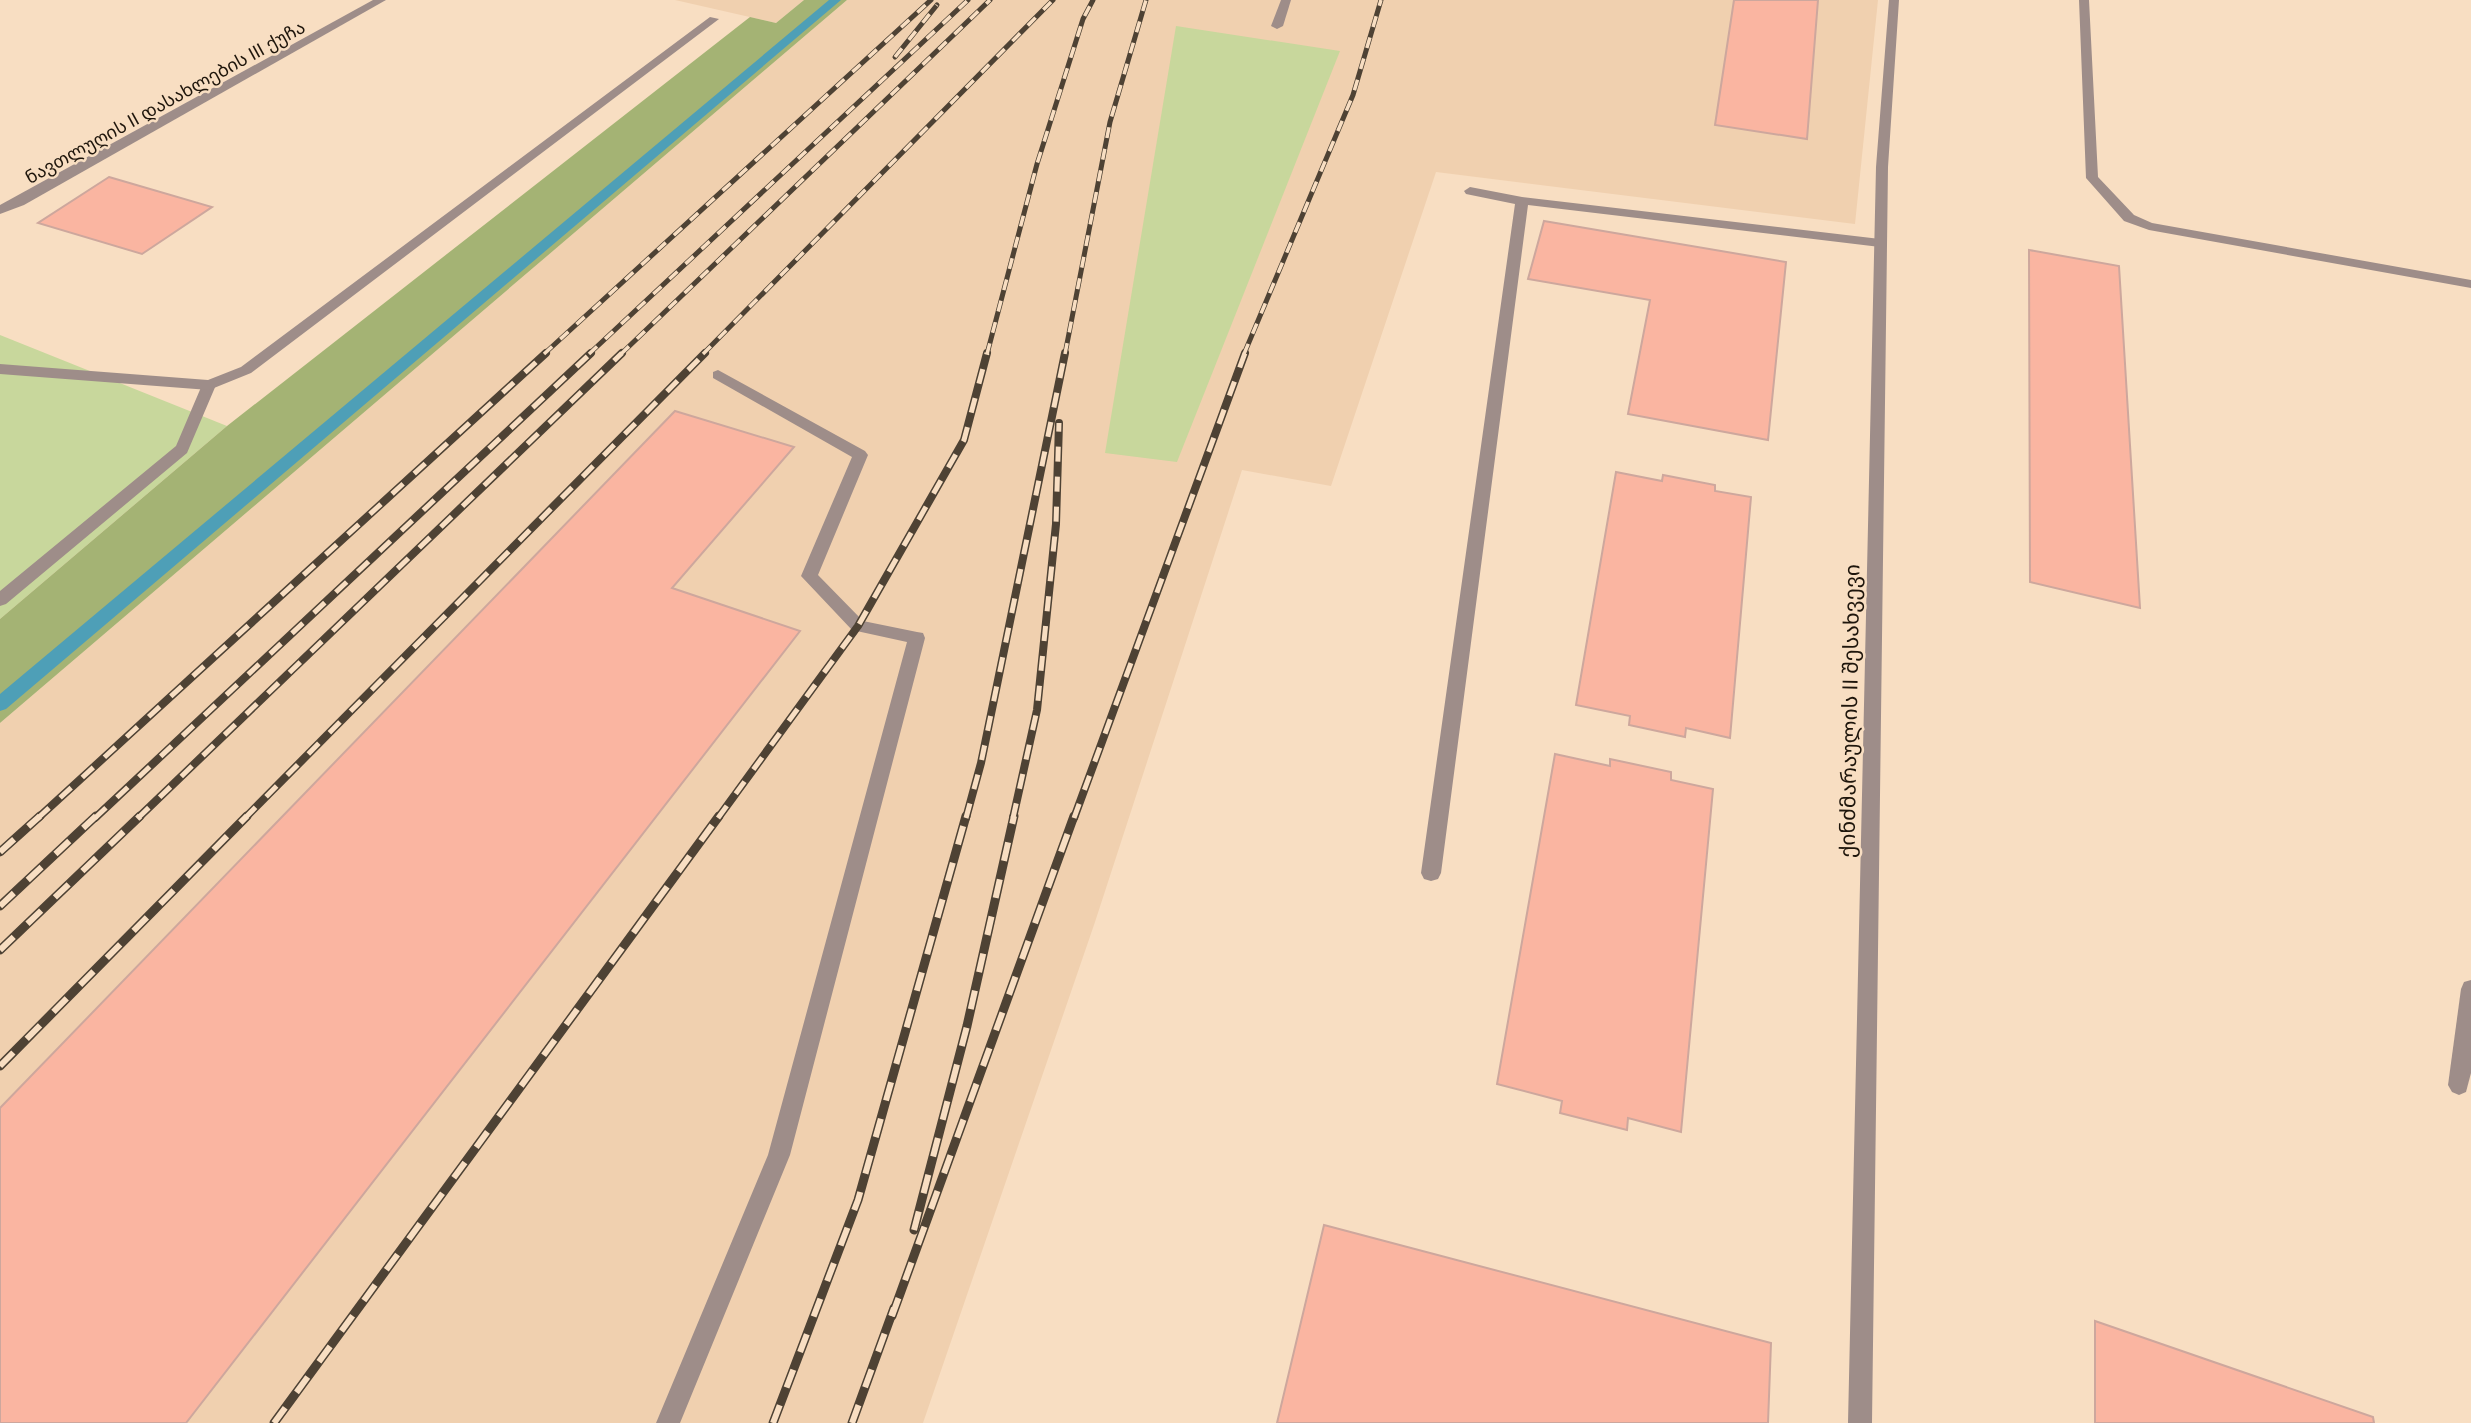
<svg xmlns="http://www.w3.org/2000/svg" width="2471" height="1423" viewBox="0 0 2471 1423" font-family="Roboto,'Noto Sans Georgian',sans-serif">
<rect width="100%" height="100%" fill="#f8dec2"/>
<g fill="#f0d0af">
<polygon points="675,0 804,0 776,23"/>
<polygon points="847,0 1878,0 1855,224 1436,172 1331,486 1242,470 1095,922 923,1423 0,1423 0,723"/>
</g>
<g fill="#c8d79c">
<polygon points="1176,26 1340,51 1177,462 1105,453"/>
<polygon points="0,335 227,426 0,619"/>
</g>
<polygon fill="#a4b374" points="804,0 847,0 0,723 0,619 227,426 750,17 776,23"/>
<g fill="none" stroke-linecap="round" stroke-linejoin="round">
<polygon fill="#4e9fb7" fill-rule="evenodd" points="829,0 841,0 6,709 0,711 0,694"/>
</g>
<g fill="#fab5a1" stroke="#cda79d" stroke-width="2">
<polygon points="1734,0 1818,0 1807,139 1715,125"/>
<polygon points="109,177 212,207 142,254 38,223"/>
<polygon points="1544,221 1786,262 1768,440 1628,414 1650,300 1528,279"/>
<polygon points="2029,250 2119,266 2140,608 2030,582"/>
<polygon points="675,411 794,447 672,588 800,631 186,1423 0,1423 0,1108"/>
<polygon points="1616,472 1662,481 1663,475 1715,485 1715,491 1751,497 1730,738 1686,728 1685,737 1629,725 1630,716 1576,705"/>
<polygon points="1555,754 1610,766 1610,759 1671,772 1671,780 1713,789 1681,1132 1628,1118 1627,1130 1560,1113 1562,1101 1497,1084"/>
<polygon points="1324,1225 1771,1343 1768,1423 1277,1423"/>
<polygon points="2095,1321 2373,1417 2374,1423 2095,1423"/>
</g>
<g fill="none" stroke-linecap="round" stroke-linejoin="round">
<g fill="#9e8d89" fill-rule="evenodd">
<polygon points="2079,0 2089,0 2098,177 2134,215 2152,223 2471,280 2471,288 2149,230 2124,221 2086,178"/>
<polygon points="1470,187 1522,197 1880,239 1887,243 1880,247 1528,205 1441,873 1438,879 1431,881 1424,879 1421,873 1515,204 1466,194 1464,191"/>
<polygon points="718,370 865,451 868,455 818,575 863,621 917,632 923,633 925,638 790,1155 680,1423 656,1423 768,1155 907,642 852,630 801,576 852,457 713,378 713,372"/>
<polygon points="209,380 216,385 187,453 6,604 0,606 0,591 176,446 202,385"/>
<polygon points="2471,980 2471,1073 2466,1092 2459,1095 2452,1092 2448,1085 2461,989 2464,982"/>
</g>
<g fill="#9e8d89" fill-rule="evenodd">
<polygon points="373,0 386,0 24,205 0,214 0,205"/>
<polygon points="1281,0 1291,0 1283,26 1277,29 1271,26"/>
<polygon points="1889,0 1899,0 1888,167 1872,1423 1848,1423 1876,167"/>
<polygon points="710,17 719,19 251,373 209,390 0,374 0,364 208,380 241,367"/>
</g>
<g stroke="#4e4234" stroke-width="5">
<g id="rail-far2">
<polyline points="895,57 937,5"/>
<polyline points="544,354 931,0"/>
<polyline points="589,354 968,0"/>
<polyline points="621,354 990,0"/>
<polyline points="703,354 1053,0"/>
<polyline points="987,354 1037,164 1083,19 1093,0"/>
<polyline points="1065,354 1110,122 1146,0"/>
<polyline points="1244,354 1353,95 1381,0"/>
</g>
</g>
<g stroke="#4e4234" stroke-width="8">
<g id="rail-far1">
<polyline points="38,818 546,353"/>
<polyline points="95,818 591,353"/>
<polyline points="138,818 622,353"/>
<polyline points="245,818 705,353"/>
<polyline points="718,818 858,626 964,440 987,353"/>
<polyline points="966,818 981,763 1065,353"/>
<polyline points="1013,818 1037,710 1056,524 1059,423"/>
<polyline points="1074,818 1245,353"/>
</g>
</g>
<g stroke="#4e4234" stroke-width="9">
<g id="rail">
<polyline points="0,852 40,816"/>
<polyline points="0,906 96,816"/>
<polyline points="0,950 140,816"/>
<polyline points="0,1066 247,816"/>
<polyline points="914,1230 967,1026 1014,816"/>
<polyline points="892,1316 1074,816"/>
<polyline points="274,1423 719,816"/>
<polyline points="773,1423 858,1200 966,816"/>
<polyline points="852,1423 894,1308"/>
</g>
</g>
<use href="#rail-far2" stroke="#f8dec2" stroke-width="3.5" stroke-dasharray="11" stroke-linecap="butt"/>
<use href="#rail-far1" stroke="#f8dec2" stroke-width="5" stroke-dasharray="15" stroke-linecap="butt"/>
<use href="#rail" stroke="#f8dec2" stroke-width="6" stroke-dasharray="19" stroke-linecap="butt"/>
</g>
<g text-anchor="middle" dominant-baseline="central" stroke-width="5" stroke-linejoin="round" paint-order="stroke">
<g font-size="18" fill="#1e150b" stroke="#f8dec2">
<text transform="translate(165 102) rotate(-29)">ნავთლუღის II დასახლების III ქუჩა</text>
</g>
<g font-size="21" fill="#1e150b" stroke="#f8dec2">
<text transform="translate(1850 711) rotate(-89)">ქინძმარაულის II შესახვევი</text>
</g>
</g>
</svg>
